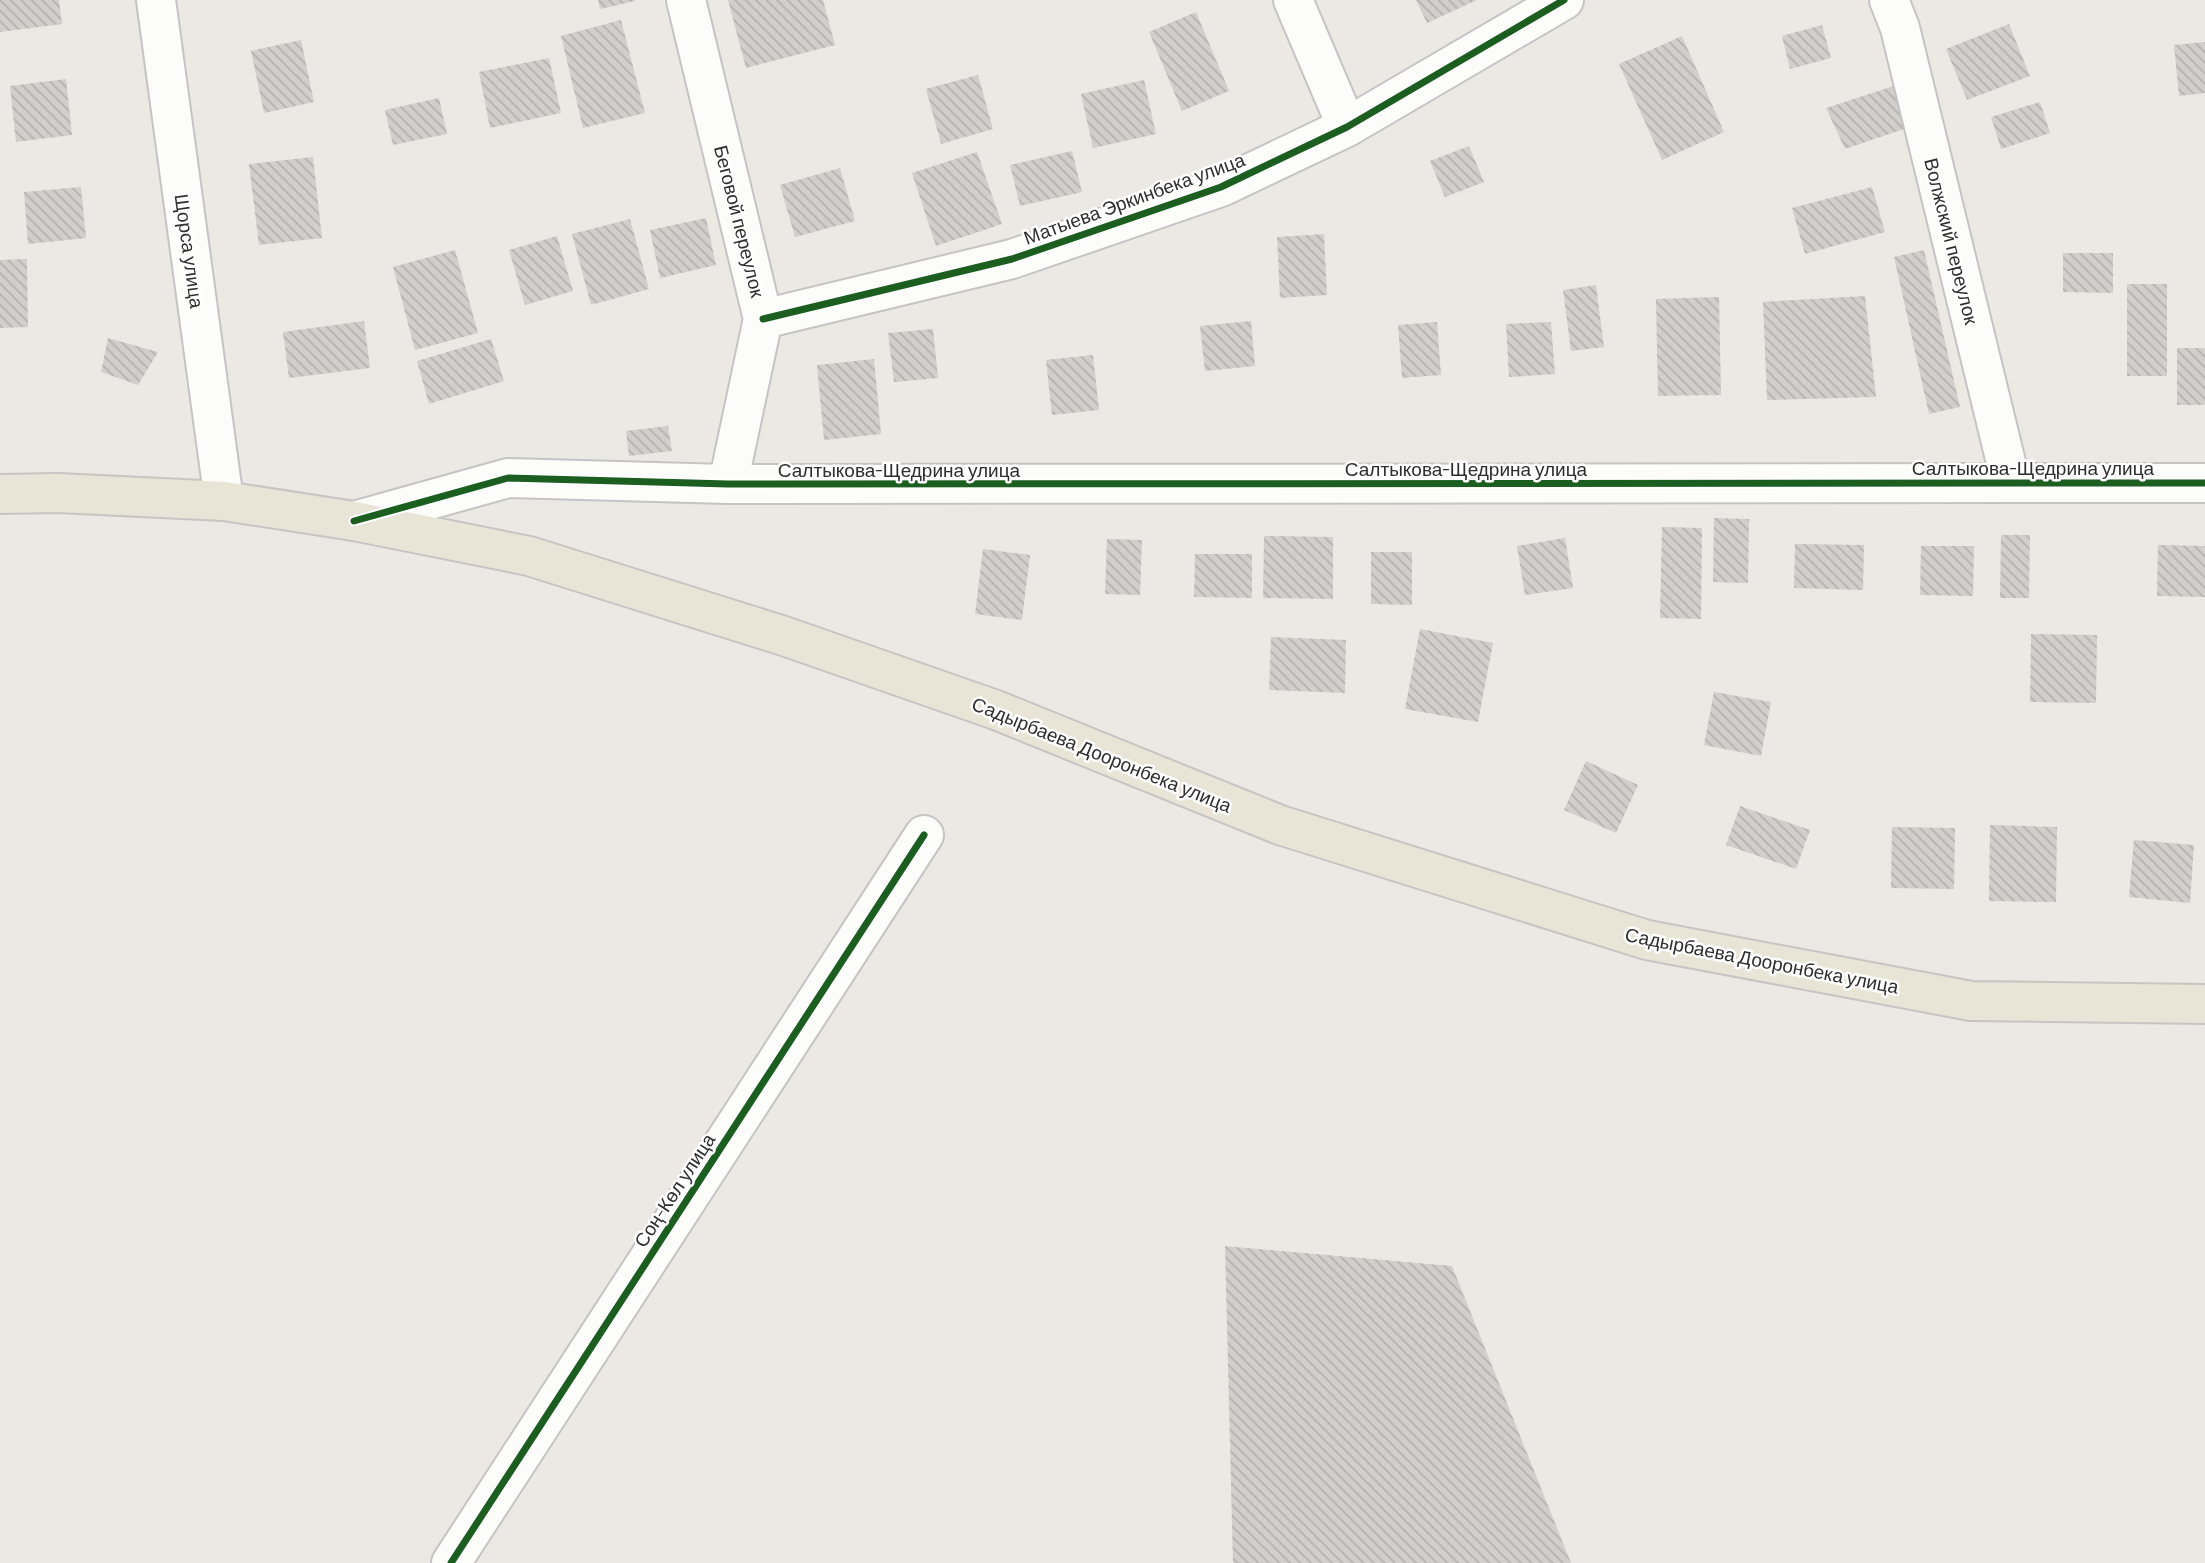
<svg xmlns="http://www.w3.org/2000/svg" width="2205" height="1563" viewBox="0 0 2205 1563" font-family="Barlow,sans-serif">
<defs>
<pattern id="building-back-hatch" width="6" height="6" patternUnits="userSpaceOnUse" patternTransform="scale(1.75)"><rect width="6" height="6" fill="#d1cecb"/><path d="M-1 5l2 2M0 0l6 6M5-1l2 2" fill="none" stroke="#b4b1af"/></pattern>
</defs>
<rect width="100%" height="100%" fill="#ece8e4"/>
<g fill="url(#building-back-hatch)">
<polygon points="0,0 59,0 62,24 0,32"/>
<polygon points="598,0 635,0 635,1 600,9"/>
<polygon points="728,0 823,0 835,45 746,68"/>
<polygon points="1416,0 1477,0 1427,23"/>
<polygon points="1196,12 1229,91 1182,111 1149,32"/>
<polygon points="621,20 645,113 583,128 561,36"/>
<polygon points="2009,24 2030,76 1967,100 1946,49"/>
<polygon points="1822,25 1831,58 1790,69 1782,36"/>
<polygon points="1682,36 1724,132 1662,160 1619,64"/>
<polygon points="301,40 314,102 264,113 251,51"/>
<polygon points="2205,42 2205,93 2179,96 2174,45"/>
<polygon points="549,58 561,113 490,128 479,72"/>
<polygon points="978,75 993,129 941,144 926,89"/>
<polygon points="66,79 72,135 16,142 10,86"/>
<polygon points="1144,80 1156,134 1093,148 1081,94"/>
<polygon points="1900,84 1910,127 1845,149 1826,108"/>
<polygon points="439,98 447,134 393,145 385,110"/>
<polygon points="2040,102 2050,133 2001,149 1991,117"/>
<polygon points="1469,146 1484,182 1445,197 1430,161"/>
<polygon points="1072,151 1082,192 1020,206 1010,165"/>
<polygon points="977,152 1002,224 936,246 912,173"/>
<polygon points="313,157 322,238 259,245 249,164"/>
<polygon points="840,168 855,221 795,237 780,185"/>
<polygon points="81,187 86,238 28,244 24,192"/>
<polygon points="1872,187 1885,232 1805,254 1792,208"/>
<polygon points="706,218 716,265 660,278 650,230"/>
<polygon points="630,219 649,289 591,305 572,234"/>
<polygon points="1324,234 1327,295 1280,298 1277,237"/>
<polygon points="557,236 573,291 525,305 509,250"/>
<polygon points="455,250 478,333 415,350 393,267"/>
<polygon points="1924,250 1960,407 1929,414 1894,257"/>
<polygon points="2063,253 2113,253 2113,293 2063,292"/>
<polygon points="27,259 28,327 0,328 0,260"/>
<rect x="2127" y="284" width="40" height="92"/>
<polygon points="1596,285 1604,347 1571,351 1563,290"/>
<polygon points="1865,296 1876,397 1767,400 1763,302"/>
<polygon points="1719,297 1721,395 1658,396 1656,299"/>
<polygon points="364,321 370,368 289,378 283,332"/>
<polygon points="1251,321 1255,366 1205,371 1200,326"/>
<polygon points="1437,322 1441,375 1402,378 1398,325"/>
<polygon points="1551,322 1555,374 1509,377 1506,324"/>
<polygon points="933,329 938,378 894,382 888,333"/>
<polygon points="108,338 158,352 138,385 101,372"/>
<polygon points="491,339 504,381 429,404 417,361"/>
<rect x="2177" y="348" width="28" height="57"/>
<polygon points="1093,355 1099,410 1052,415 1046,360"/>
<polygon points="874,359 881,434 824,440 817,365"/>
<polygon points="668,426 672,451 629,456 626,431"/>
<polygon points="1714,518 1749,519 1748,583 1713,582"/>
<polygon points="1662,527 1702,528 1701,619 1660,618"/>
<polygon points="2001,535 2030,535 2029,598 2000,598"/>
<polygon points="1264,536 1333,537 1333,599 1263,598"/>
<polygon points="1565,538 1573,588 1525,595 1517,546"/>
<polygon points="1107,539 1142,540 1140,595 1105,594"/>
<polygon points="1795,544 1864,545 1863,590 1794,588"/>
<polygon points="2158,545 2205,546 2205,597 2157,596"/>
<polygon points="1921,546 1974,546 1973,596 1920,595"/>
<polygon points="983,549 1030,555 1022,620 975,614"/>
<polygon points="1371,552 1412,552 1412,605 1371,604"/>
<polygon points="1195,554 1252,554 1252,598 1194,597"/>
<polygon points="1420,629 1493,643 1478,722 1405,709"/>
<polygon points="2031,634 2097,635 2096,703 2030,702"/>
<polygon points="1271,637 1346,640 1345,693 1269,690"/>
<polygon points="1714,692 1771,702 1761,756 1704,745"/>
<polygon points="1586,761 1638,785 1616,833 1564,810"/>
<polygon points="1740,806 1810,830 1796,869 1726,845"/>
<polygon points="1990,825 2057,827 2056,902 1989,901"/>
<polygon points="1892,827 1955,828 1954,889 1891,888"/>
<polygon points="2134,840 2194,845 2190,903 2129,897"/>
<polygon points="1225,1246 1452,1266 1571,1563 1233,1563"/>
</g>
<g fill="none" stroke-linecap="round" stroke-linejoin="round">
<g stroke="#c5c4c5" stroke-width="42">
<g id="minor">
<polyline points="156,0 224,501"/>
<polyline points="686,0 763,319 728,484"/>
<polyline points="1293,0 1347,127"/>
<polyline points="1889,0 1900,28 2011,483"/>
<polyline points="763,319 1012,259 1221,187 1347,127 1564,0"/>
<polyline points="354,521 508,478 728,484 2205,483"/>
<polyline points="451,1563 924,835"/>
</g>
</g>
<g stroke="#c6c5c4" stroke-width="42">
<polyline id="major" points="0,494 58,493 224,501 354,521 529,556 784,636 996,710 1280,825 1647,940 1971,1001 2205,1004"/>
</g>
<use href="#minor" stroke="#fcfcfb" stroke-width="38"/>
<use href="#major" stroke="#e8e4d6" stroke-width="38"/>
<g stroke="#fff" stroke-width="11">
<g id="cycleway">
<polyline points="763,319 1012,259 1221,187 1347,127 1564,0"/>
<polyline points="354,521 508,478 728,484 2205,483"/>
<polyline points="451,1563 924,835"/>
</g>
</g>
<use href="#cycleway" stroke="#1b5e20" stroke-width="7"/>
</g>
<g text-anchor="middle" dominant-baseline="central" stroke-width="5" stroke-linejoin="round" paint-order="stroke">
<g font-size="19" fill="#2e2e2e" stroke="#fff">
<text transform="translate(1134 198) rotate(-20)">Матыева Эркинбека улица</text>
<text transform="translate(740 221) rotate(76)">Беговой переулок</text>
<text transform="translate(1952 241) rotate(76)">Волжский переулок</text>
<text transform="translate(190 251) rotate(82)">Щорса улица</text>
<text x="2033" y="467">Салтыкова-Щедрина улица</text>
<text x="1466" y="468">Салтыкова-Щедрина улица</text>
<text x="899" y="469">Салтыкова-Щедрина улица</text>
<text transform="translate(1102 754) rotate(22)">Садырбаева Дооронбека улица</text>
<text transform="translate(1762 960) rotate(11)">Садырбаева Дооронбека улица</text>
<text transform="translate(674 1190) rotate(-57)">Соң-Көл улица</text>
</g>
</g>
</svg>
